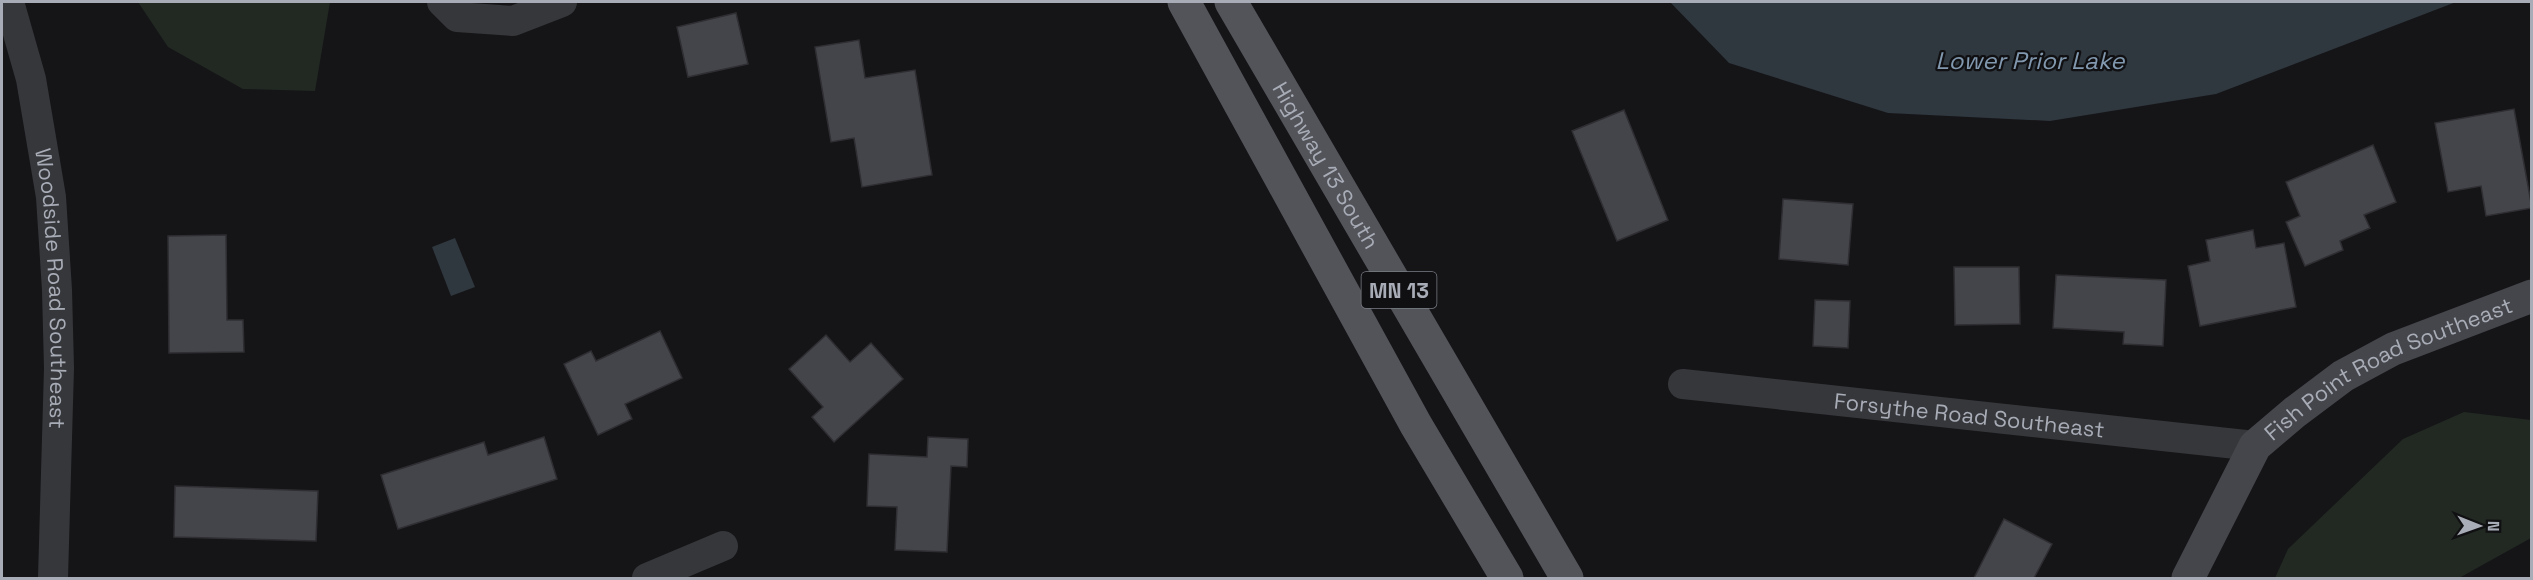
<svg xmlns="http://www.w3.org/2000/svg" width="2533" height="580" viewBox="0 0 2533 580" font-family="'Space Grotesk',sans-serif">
<rect width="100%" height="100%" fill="#151517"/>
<g fill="#222923">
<polygon points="138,2 330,2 315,91 243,89 168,47"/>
<polygon points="2464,412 2531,420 2531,538 2459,578 2275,578 2288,549 2403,439"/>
</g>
<g fill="#2f373f">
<polygon points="1670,2 2456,2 2216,94 2050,121 1888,113 1729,63"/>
<polygon points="455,238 475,287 451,296 432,247"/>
</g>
<g fill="#44454a" stroke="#2f2f33" stroke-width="1.5">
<polygon points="736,13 748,64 688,77 677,27"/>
<polygon points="859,40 865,78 915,70 932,175 862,187 854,138 831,142 815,47"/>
<polygon points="2514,109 2532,208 2486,216 2481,186 2448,192 2435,123"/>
<polygon points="1624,110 1668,220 1617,241 1572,131"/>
<polygon points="2373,145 2396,202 2364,215 2370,228 2340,241 2343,250 2305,266 2286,222 2300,216 2286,182"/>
<polygon points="1783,199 1853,204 1848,265 1779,259"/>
<polygon points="2253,230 2256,248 2284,243 2296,307 2200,326 2188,266 2210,261 2206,240"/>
<polygon points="226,235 227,320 243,320 244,352 169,353 168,236"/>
<polygon points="1954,267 2019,267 2020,324 1955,325"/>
<polygon points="2056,275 2166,280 2163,346 2123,344 2124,332 2053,328"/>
<polygon points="1815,300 1850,301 1848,348 1813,346"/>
<polygon points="660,331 682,378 625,404 632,419 598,435 564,364 591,351 596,361"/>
<polygon points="826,335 850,362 871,343 903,379 834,442 812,417 823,407 789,369"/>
<polygon points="544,437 557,479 398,529 381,475 484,442 488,455"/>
<polygon points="928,437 968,439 967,467 951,466 947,552 895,550 897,507 867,506 869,454 927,457"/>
<polygon points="175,486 318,491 316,541 174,537"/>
<polygon points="2004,519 2052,544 2034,578 1974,578"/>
</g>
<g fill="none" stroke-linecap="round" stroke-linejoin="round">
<g stroke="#36373b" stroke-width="30">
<path id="s1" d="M9,2L31,79L51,197L57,290L59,368L53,578"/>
<polyline points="442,2 457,17 513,21 562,2"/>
<path id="s2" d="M1683,384L2255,446"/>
<polyline points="647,578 723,546"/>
</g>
<path stroke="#45464b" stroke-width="33" id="s3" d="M2188,578L2255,446L2295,412L2343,376L2393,349L2532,296"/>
<g stroke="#53545a" stroke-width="33">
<polyline points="1184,2 1416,425 1507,578"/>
<path id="s4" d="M1231,2L1567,578"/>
</g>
</g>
<g text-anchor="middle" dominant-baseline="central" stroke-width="4.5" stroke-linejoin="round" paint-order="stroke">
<rect fill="#101012" stroke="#7a7d85" stroke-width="1.5" x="1361.5" y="272" width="75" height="36" rx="4.5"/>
<g font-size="21" font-weight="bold" fill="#a8acb6">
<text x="1399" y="290">MN 13</text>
</g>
<g font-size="22" fill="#a8acb6" stroke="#101012">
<text stroke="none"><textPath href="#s4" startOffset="189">Highway 13 South</textPath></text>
<text stroke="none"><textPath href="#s1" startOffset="291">Woodside Road Southeast</textPath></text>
<text stroke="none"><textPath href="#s3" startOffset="304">Fish Point Road Southeast</textPath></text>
<text stroke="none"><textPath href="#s2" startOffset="288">Forsythe Road Southeast</textPath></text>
</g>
<g font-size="24" font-style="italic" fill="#8198ae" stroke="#101012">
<text x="2030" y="60">Lower Prior Lake</text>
</g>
</g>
<rect width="2533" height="580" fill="none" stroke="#a8acb6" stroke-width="6"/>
<g transform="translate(2479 526) rotate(91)" stroke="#101012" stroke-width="4.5" paint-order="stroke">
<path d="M0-4.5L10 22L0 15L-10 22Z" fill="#a8acb6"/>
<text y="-9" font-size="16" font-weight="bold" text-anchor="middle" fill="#a8acb6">N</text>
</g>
</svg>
